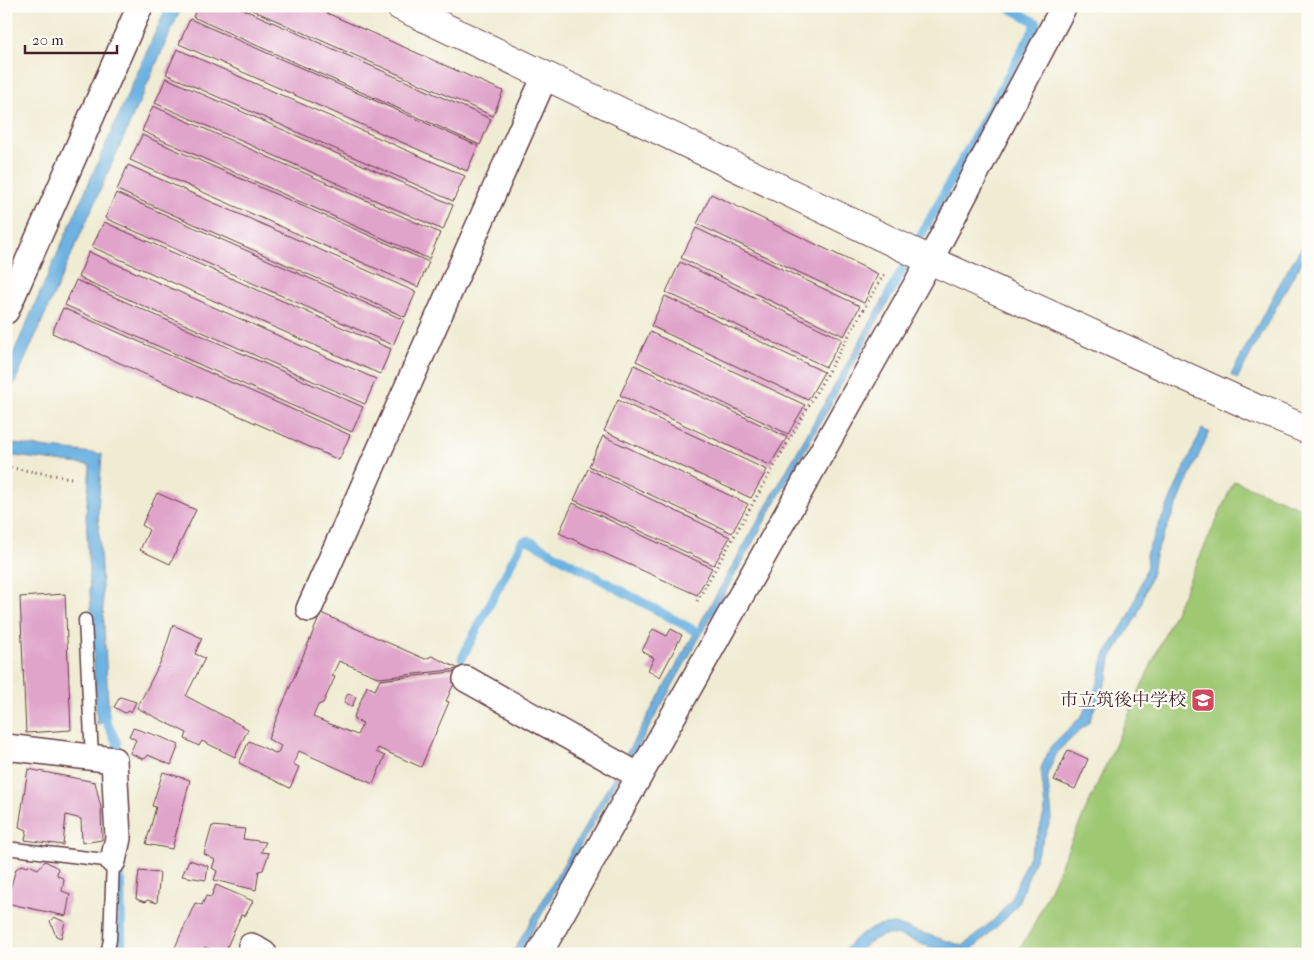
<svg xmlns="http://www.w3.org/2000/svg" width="1314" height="960" viewBox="0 0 1314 960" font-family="'IM FELL French Canon','Noto Serif JP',serif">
<rect width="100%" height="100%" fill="#fdfcf7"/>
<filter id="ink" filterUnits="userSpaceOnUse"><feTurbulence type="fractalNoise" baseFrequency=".02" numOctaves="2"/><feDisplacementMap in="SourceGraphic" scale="10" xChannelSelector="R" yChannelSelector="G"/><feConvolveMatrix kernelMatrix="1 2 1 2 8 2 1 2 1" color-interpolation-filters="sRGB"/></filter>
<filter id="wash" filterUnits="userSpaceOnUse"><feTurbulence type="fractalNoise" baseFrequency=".0096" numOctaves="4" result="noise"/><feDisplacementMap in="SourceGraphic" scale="20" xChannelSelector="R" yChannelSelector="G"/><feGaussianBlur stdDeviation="1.12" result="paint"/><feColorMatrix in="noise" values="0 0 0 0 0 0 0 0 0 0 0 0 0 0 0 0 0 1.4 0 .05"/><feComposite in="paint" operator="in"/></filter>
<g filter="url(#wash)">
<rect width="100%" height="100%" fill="#f0ecd4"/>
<polygon fill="#9fc873" stroke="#74744f" points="1234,481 1308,511 1308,954 1016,954 1032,929"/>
<g fill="#6cb2e2" stroke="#5b6886">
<polygon points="167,6 182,6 6,402 6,370"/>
<polygon points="1308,237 1308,252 1291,280 1237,379 1231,375 1285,274"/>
<polygon points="892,284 897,286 630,761 625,756"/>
<path d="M1202,429L1209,432L1155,555L1152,572L1137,616L1111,658L1108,677L1089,722L1058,751L1047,774L1052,817L1017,905L1007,917L967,954C953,954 937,950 924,945C912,941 899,933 886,935C875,936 864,947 856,954H840L858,936L877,926L894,924L963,946L995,919L1010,901L1039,832L1045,810L1041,768L1051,746L1082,716L1099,680L1102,662L1109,648L1131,612L1147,566L1146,554Z"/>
<polygon points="6,443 102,454 98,510 109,721 97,724 86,515 90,465 6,455"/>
<polygon points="614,776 619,778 519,954 512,954"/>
</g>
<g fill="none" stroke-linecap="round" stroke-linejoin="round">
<g stroke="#6cb2e2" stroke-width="9">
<polyline points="889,294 1037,23 1006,6"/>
<polyline points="462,658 522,542 528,540 697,632"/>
<polyline points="105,712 106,721 117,743 117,759"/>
<polyline points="120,859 122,954"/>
</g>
</g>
<g id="blocks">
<g fill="#e0a3ca">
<polygon points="198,6 236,6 491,119 480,145 193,17"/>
<polygon points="243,6 311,6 503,91 493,116"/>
<polygon points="190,19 478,146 467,171 179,44"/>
<polygon points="177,49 465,176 453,201 166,74"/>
<polygon points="166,78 453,205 443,230 155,103"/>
<polygon points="153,106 440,233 429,259 142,131"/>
<polygon points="142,135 429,262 418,287 130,160"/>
<polygon points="128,165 416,292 405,317 117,190"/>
<polygon points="116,193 404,320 393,345 105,218"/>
<polygon points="711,194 878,274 864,303 697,224"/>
<polygon points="104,222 391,349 380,374 92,247"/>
<polygon points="696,228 860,306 844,336 681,258"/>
<polygon points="89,252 376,379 365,404 78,277"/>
<polygon points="680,262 842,339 826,367 666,292"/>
<polygon points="76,280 363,407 352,432 65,305"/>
<polygon points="665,296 824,372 808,400 651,326"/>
<polygon points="63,308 350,435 339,460 52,333"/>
<polygon points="650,332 805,405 788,434 636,361"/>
<polygon points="634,365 787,437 770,465 620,395"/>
<polygon points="618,400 767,470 751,498 604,431"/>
<polygon points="603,436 748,504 732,533 589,466"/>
<polygon points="588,469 730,537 714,565 574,500"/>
<polygon points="157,493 196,510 170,564 140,550 149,530 142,525"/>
<polygon points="573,503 712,568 697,595 559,533"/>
<polygon points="65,594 71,730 26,733 20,597"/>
<polygon points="321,613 425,659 432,656 459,669 380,678 339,661 332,676 335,677 323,703 318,705 313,717 357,735 363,723 353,719 367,686 375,690 380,680 460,671 446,701 449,702 421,767 378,748 376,752 385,756 373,784 299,751 293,764 299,767 290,788 239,763 249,741 277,754 281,746 268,739"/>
<polygon points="173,625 202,638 195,654 205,658 186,696 248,729 235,757 202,741 199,746 185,739 187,733 137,708 162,659"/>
<polygon points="653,629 667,636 671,629 682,635 660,677 648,670 654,658 642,651"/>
<polygon points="348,693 356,697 352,707 344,702"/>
<polygon points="120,697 136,702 131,712 128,711 125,713 114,707"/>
<polygon points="133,728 161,737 179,745 171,765 148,755 146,758 143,759 130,753 136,740 129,736"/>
<polygon points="1068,750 1088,759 1075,789 1054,780"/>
<polygon points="28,769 95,782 101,808 102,840 82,843 81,819 66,815 63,845 25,840 27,830 19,827"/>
<polygon points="163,772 190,780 172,849 146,844 156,807 152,806"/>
<polygon points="212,826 245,829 243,839 266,842 261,852 269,853 263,870 259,871 256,890 214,880 217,871 212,868 215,860 204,854"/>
<polygon points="189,860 208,866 206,880 182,876"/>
<polygon points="45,861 58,868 57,875 64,879 62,891 70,894 66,916 6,903 16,869 22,865 28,867 29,865 38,869"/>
<polygon points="139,871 160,873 157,903 147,900 145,902 136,899"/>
<polygon points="216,885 253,901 245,916 241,915 224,954 205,947 202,954 172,954 195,903 202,905 206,896 211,897"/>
<polygon points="54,917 65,922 61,938 56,936 50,921"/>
</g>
</g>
</g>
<g filter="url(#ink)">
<use href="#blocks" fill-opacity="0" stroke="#633e44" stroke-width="1"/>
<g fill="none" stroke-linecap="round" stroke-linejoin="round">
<g stroke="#633e44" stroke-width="15">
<g id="service">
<polyline points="85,620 92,757"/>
<polyline points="6,848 113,861 110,940 107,954"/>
</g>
</g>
<g stroke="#633e44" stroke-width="28">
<g id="minor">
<polyline points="6,311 140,6"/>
<polyline points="309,609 545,76"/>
<polyline points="466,679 639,776"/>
<polyline points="6,747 114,760 118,838 113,861"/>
<polyline points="251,946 264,954"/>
<polyline points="539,954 930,260 1064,6"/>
</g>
</g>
<g stroke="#633e44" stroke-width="30">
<polyline id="tertiary" points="400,6 930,260 1257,409 1308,430"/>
</g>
<g stroke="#633e44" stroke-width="3" stroke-dasharray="1 4" stroke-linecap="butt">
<polyline points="6,467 71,478"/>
<polyline points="697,601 885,272"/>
</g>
<use href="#service" stroke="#fff" stroke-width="12"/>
<use href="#minor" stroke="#fff" stroke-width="25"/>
<use href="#tertiary" stroke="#fff" stroke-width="28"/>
</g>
</g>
<defs>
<g id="school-square" transform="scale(1.25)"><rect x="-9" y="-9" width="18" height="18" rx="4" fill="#d1495b" stroke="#fdfcf7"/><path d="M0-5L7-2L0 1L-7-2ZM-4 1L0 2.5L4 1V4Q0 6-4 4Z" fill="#fff"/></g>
</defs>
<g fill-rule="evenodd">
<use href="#school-square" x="1203" y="700"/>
</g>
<g text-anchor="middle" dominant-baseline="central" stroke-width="4.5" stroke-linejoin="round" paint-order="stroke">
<g font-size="18" fill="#4a1f2b" stroke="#fdfcf7" text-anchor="end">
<text x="1186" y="700">市立筑後中学校</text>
</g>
</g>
<rect width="1314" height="960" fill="none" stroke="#fdfcf7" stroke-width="25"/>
<path d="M25 45v8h92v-8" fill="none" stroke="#4a1f2b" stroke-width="2.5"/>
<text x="32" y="45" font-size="15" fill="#4a1f2b" stroke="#fdfcf7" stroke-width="4" paint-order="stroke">20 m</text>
</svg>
